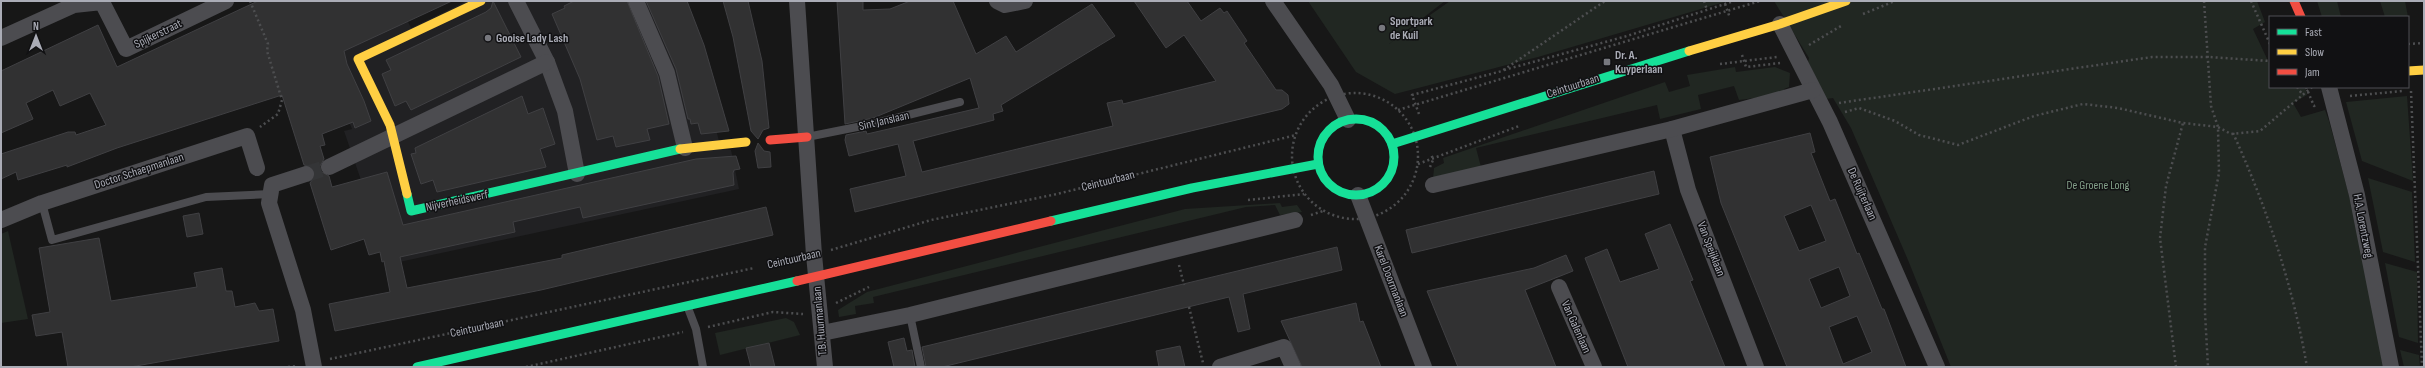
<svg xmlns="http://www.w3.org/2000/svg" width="2425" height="368" viewBox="0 0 2425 368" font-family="'Sofia Sans Condensed',sans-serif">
<rect width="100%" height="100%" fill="#171717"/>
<polygon fill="#212123" points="398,1 411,28 467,1 677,1 696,51 721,149 731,150 739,189 390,264 344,131 352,129 333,83 283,96"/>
<g fill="#212722">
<polygon points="1308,1 1445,1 1389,44 1450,1 1728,1 1538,57 1395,94 1356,72"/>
<polygon points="1774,1 2257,1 2265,22 2253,29 2270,65 2270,87 2305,87 2307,95 2293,103 2301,117 2325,110 2329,121 2354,214 2384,367 1951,367 1908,260 1851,128 1833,98 1826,99 1808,62 1809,58"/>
<polygon points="2317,1 2337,1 2341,17 2322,17"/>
<polygon points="2380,1 2405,1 2408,17 2385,17"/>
<polygon points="1735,67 1736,72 1775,67 1790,73 1789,87 1784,89 1786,94 1739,100 1734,86 1698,95 1701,109 1660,119 1657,105 1476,148 1481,167 1433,179 1434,168 1444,163 1443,158 1665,82 1669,92 1690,86 1687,75"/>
<polygon points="2407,96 2413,181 2362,161 2346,102"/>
<polygon points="2368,178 2412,192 2415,262 2383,252"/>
<polygon points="1280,203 1282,207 1297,205 1302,212 1280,215 1275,205 1246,207 873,297 874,303 855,306 856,314 839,317 838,310 867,292 1185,209"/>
<polygon points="8,231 28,319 1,323 1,234"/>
<polygon points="2385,263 2417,272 2418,343 2399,337"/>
<polygon points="786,318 794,322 800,335 720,355 715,333"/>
<polygon points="2400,350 2419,355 2420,367 2404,367"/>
</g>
<g fill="#313132" stroke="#404043" fill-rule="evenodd">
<polygon points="258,1 452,1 344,51 347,64 364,101 371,121 355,128 353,122 322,134 325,145 320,146 324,159 320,166 320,171 329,176 332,187 387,172 403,225 696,159 736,156 740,169 734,170 733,173 734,185 583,218 580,207 513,222 515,232 400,257 407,288 562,258 562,255 766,207 773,235 541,290 335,331 329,304 390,292 384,261 382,262 380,252 369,255 364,239 331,250 310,183 315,176 315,171 312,167 304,165 282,95 117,148 67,167 67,165 18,180 16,172 1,179 1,154 68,132 75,132 76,135 106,125 90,93 60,106 53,90 26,103 33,119 1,133 1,71 98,25 117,67"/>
<polygon points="493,1 521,57 411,110 406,101 395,106 382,74 391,70 386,60 486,12 491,8"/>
<polygon points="574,1 627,1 658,76 669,124 647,129 650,140 616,147 613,136 597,140 580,79 552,14 565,8 564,6"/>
<polygon points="646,1 687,1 704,45 729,131 701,134 698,123 691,124 690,119 688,119 676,69"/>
<polygon points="723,1 748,1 762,61 769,128 763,130 758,139 751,131 733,37"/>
<polygon points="837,1 863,1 863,10 890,9 910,1 953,1 976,54 1006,36 1016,52 1092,4 1115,36 1001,105 1003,111 993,114 994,120 913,141 922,172 1113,126 1107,103 1122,100 1123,104 1216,81 1184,35 1166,48 1134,1 1187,1 1201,21 1220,8 1224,13 1227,11 1247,41 1244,43 1276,90 1282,90 1288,95 1289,104 1282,109 855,212 850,189 906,176 898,144 849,156 845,140 846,135 866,131 867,134 979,108 970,78 873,118 845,124"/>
<polygon points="522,96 528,114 543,108 555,144 540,149 546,167 437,192 433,180 421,184 411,154 416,153 415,148"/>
<path d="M1810,133L1815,152L1811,153L1830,201L1835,199L1857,254L1859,253L1882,309H1884L1906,367H1787L1721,203L1710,157ZM1811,205L1826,241L1799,251L1784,216ZM1839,267L1850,296L1821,308L1809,279ZM1857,316L1872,352L1843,364L1829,327Z"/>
<polygon points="758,143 764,151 770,152 771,167 758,168 755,151"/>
<polygon points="1654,171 1659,194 1412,253 1406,230"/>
<polygon points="199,213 203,234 187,237 183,216"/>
<polygon points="1670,224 1693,280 1690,281 1725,367 1628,367 1585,258 1607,249 1620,282 1659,269 1645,234"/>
<polygon points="99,238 111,301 197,287 194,273 222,268 226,291 232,291 235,307 255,303 259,311 273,309 279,341 130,367 68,367 62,332 36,336 32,315 50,312 39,248"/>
<polygon points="1337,247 1342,270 1243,294 1250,329 1238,332 1229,297 942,367 926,367 922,347"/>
<polygon points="1566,255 1573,271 1525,290 1556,367 1458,367 1427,291 1534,268"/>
<polygon points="1356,303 1360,322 1363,321 1381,367 1302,367 1281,321"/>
<polygon points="904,338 907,351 912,350 915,367 894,367 888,342"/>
<polygon points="769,343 775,367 751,367 746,348"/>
<polygon points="1180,346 1185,367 1159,367 1156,351"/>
</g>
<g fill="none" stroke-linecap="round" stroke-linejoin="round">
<polyline stroke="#343537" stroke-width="16" stroke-dasharray="16 8" stroke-linecap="butt" points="306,174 329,167"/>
<g stroke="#4d4e50" stroke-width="2.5" stroke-dasharray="2 3" stroke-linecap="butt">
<polyline points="250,1 268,44 267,51 282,100 278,114 260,127"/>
<polyline points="1704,1 1707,10"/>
<polyline points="2204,1 2211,106 2218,127 2219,173 2205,247 2205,313 2208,367"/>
<polyline points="2251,1 2270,44"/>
<polyline points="1725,4 1730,18"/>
<polyline points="1863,14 1895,1"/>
<polyline points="2408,44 2424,43"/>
<polyline points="1809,45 1841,26"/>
<polyline points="1742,55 1746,67 1780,63"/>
<polyline points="1720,64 1777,57"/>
<polyline points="1504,70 1627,36 1734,1"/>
<polyline points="2297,87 2302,94"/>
<polyline points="2306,87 2314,106 2316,105"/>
<polyline points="2411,91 2422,367"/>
<circle cx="1355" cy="156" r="63"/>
<polyline points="2350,96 2402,91"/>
<polyline points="1839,103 2152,57 2209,57 2270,61"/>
<polyline points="1398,110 1760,1"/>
<polyline points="1845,112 1859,108 1895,121 1919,135 1958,145 2034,116 2083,104 2118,108 2183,123 2218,127 2231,134 2260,131 2312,87"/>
<polyline points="1419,114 1412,95 1502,71 1605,1"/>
<path d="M2233,133C2267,208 2293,286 2307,367"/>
<polyline points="1418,164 1519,126"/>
<polyline points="1430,167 1433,160 1431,153"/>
<polyline points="1248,200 1304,194"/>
<polyline points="1311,215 1323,211"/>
<polyline points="831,250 931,220 1057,194 1296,135"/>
<polyline points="1179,265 1184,285"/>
<polyline points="836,303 869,287"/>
<polyline points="1189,307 1203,363"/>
<polyline points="708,327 773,312 803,314"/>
<polyline points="330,359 754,268"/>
<polyline points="288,367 296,366"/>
<polyline points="526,367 683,332"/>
<polyline points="2176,367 2160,238 2166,186 2183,123"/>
</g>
<g stroke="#4c4c50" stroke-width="8">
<polyline points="807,137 872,124 960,102"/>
<polyline points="42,203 52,240 206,197 271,194"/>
<polyline points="688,308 696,329 703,367"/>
<polyline points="910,315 921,367"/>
</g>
<g stroke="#4c4c50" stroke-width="16">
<polyline points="516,1 547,62 565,111 577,174"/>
<polyline points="636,1 667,73 685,148"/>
<polyline points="797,1 814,255 825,367"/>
<polyline points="997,1 1005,5 1025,1"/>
<polyline points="1273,1 1331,85 1348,120"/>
<polyline points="1780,24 1830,122 1937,367"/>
<polyline points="1,38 74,5 102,2 126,49 226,1"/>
<polyline points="2329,87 2357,195 2391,367"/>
<polyline points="1672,129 1688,190 1756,367"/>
<polyline points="329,167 547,62"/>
<polyline points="306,174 272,185 269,203 303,310 314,367"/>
<polyline points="1433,185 1672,129 1813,90"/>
<polyline points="1358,195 1424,367"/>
<polyline points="1,220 42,203 247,136 257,168"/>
<polyline points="1559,287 1594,367"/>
<polyline points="822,333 910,315 1295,220"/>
<polyline points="1220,367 1284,347 1293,367"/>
</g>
<g stroke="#16e098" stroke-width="9">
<circle cx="1356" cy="157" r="38"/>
<polyline points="1392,144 1689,51"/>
<polyline points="407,194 411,211 680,149"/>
<polyline points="1051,221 1192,188 1318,164"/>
<polyline points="417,367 797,281"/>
</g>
<g stroke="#ffcf43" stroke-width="9">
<polyline points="1689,51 1780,24 1846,1"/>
<polyline points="2408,71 2424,70"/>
<polyline points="680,149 746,142"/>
<polyline points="407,194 390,125 358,59 481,1"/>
</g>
<g stroke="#f24e42" stroke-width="9">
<polyline points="2294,1 2301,17"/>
<polyline points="770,140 807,137"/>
<polyline points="797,281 1051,221"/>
</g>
</g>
<g fill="#77787e" stroke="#111113" stroke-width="1.5">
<circle cx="1382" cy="28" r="4"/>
<circle cx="488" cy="38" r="4"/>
<rect x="1603" y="58" width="8" height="8" rx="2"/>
</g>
<g text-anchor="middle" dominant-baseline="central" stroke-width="3" stroke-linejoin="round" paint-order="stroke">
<g font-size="12" font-weight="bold" fill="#aaacb6" stroke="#111113" text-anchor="start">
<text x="1390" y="21">Sportpark<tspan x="1390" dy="14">de Kuil</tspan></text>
<text x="496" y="38">Gooise Lady Lash</text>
<text x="1615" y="55">Dr. A.<tspan x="1615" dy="14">Kuyperlaan</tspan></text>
</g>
<g font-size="12" fill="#aaacb6" stroke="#111113">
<text transform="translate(158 34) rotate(-26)">Spijkerstraat</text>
<text transform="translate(1573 86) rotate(-18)">Ceintuurbaan</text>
<text transform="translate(884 121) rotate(-13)">Sint Janslaan</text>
<text transform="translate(139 171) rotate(-18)">Doctor Schaepmanlaan</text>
<text transform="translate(1108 181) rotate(-14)">Ceintuurbaan</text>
<text transform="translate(1862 194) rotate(66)">De Ruijterlaan</text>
<text transform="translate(457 201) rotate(-12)">Nijverheidswerf</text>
<text transform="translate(2363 226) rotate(79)">H.A. Lorentzweg</text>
<text transform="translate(1711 249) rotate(69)">Van Speijklaan</text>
<text transform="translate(794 259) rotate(-13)">Ceintuurbaan</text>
<text transform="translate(1391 281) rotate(69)">Karel Doormanlaan</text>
<text transform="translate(820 321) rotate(-95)">T.B. Huurmanlaan</text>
<text transform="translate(1576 327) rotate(66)">Van Galenlaan</text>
<text transform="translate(477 328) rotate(-12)">Ceintuurbaan</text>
</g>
<g font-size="12" fill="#839f89" stroke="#111113">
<text x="2098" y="185">De Groene Long</text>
</g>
</g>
<rect width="2425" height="368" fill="none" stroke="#aaacb6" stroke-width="4"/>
<rect x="2269" y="16" width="140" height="72" fill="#111113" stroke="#4e4f54"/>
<rect x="2277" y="29" width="20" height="6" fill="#16e098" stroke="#4e4f54"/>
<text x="2305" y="36" font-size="12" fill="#aaacb6">Fast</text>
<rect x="2277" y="49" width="20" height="6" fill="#ffcf43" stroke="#4e4f54"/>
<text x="2305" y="56" font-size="12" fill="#aaacb6">Slow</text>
<rect x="2277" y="69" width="20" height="6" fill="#f24e42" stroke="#4e4f54"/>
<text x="2305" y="76" font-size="12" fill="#aaacb6">Jam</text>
<g transform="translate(36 36)" stroke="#111113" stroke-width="3" paint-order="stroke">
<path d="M0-3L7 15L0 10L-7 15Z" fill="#aaacb6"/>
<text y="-6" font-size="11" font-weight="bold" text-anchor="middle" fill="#aaacb6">N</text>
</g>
</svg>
